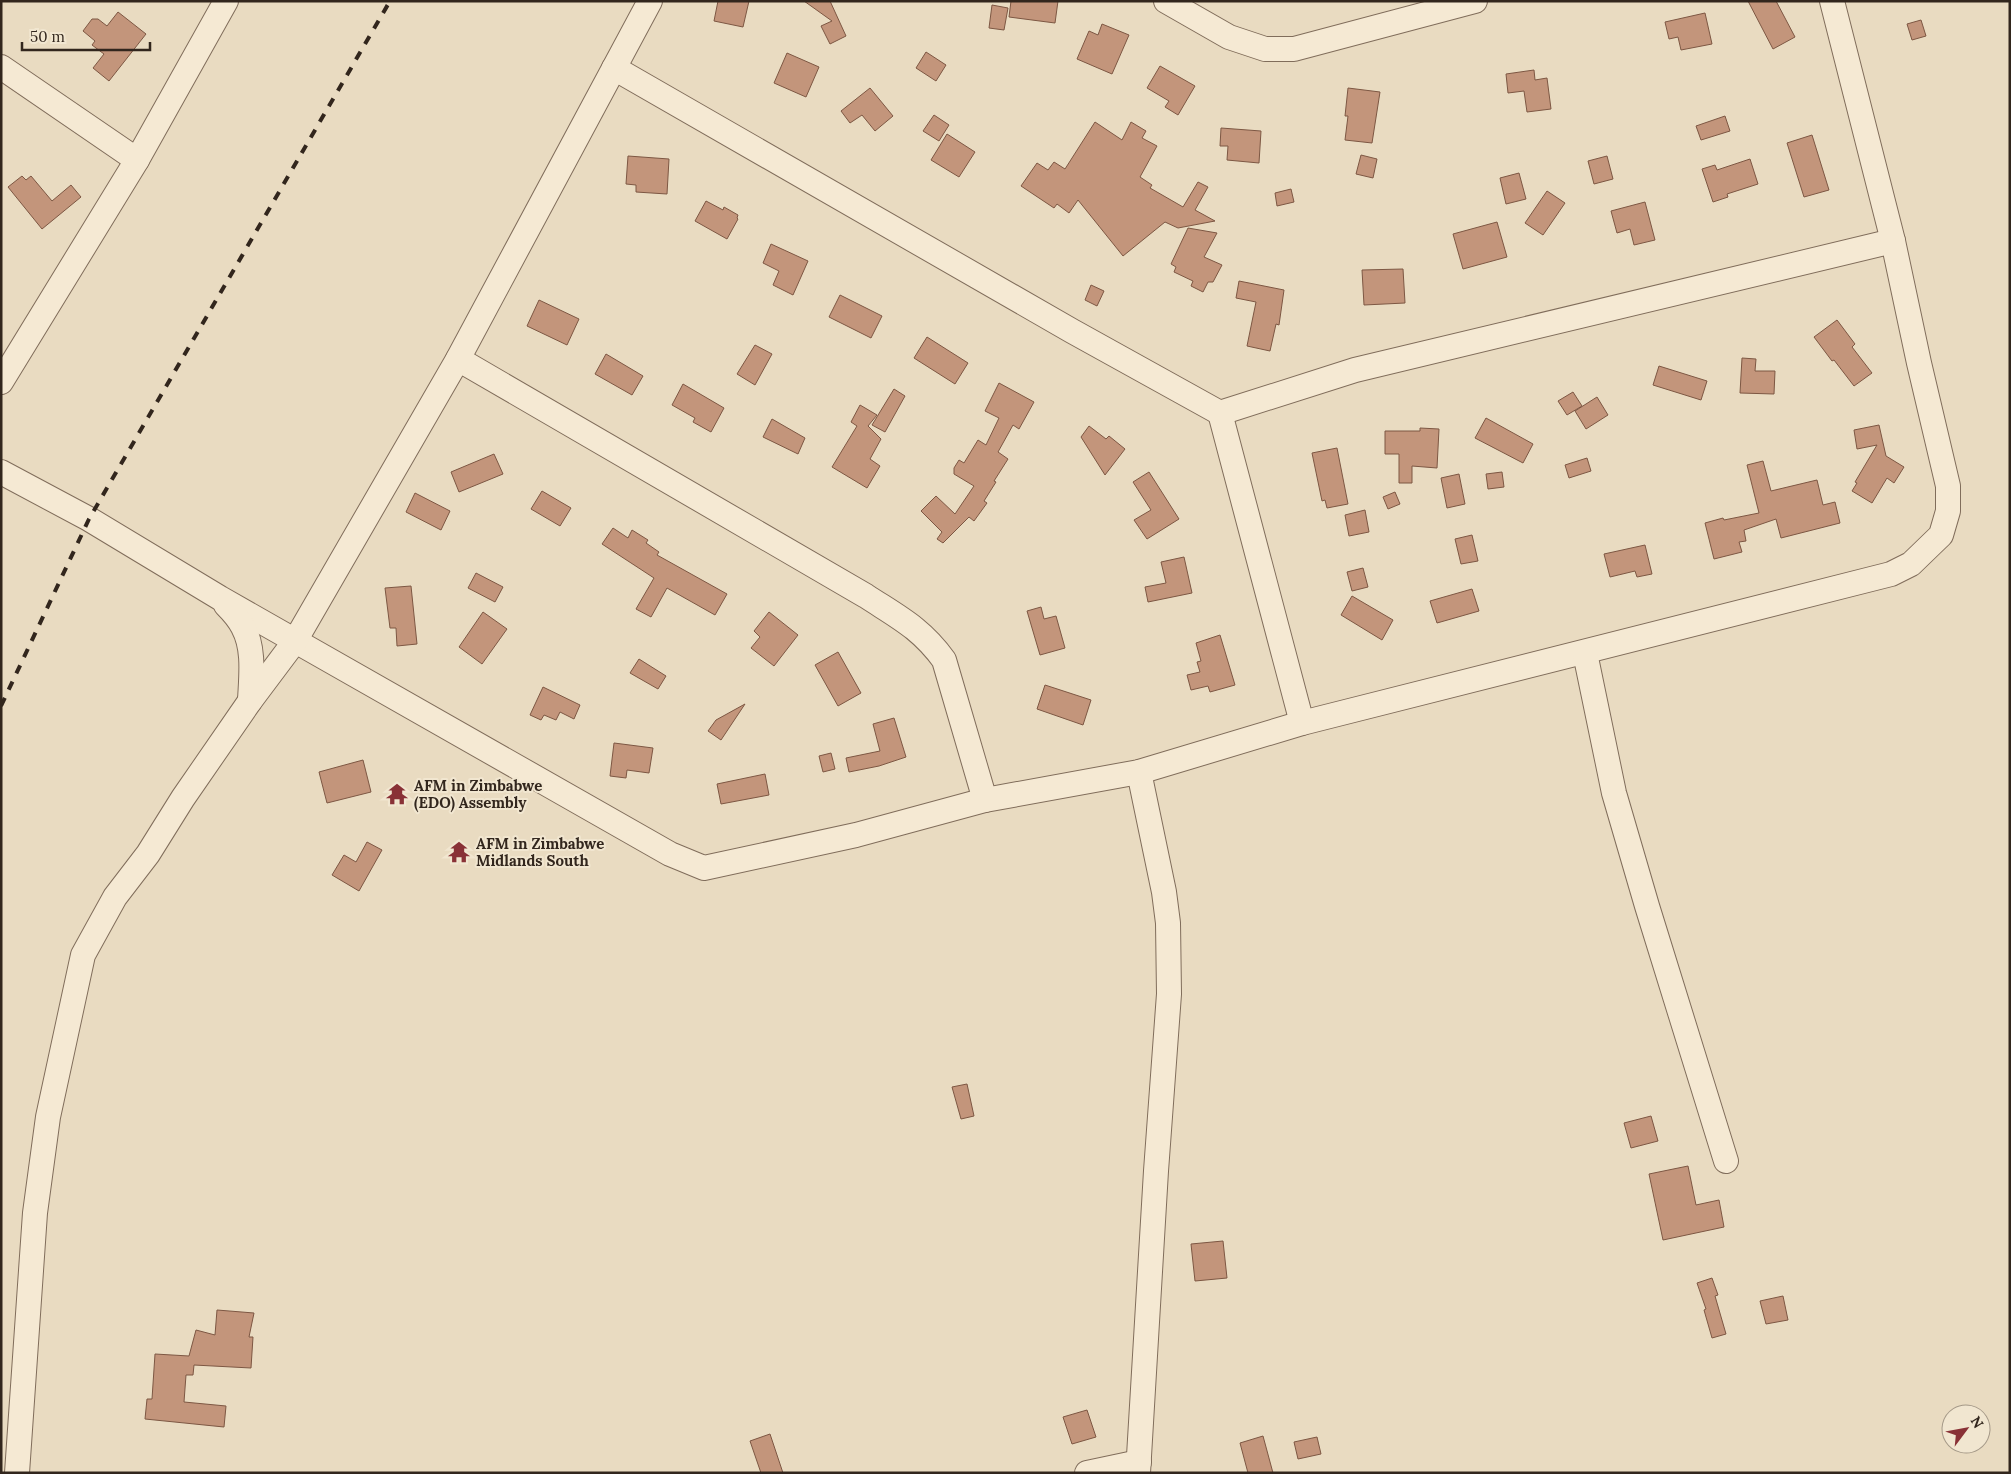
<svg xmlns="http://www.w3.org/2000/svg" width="2011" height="1474" viewBox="0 0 2011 1474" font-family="Lora,serif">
<rect width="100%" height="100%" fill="#e9dbc1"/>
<g fill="#c3957b" stroke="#7d5743">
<polygon points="718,1 749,1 743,27 714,21"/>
<polygon points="804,1 830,1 846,36 830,44 821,26 832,21"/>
<polygon points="1011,1 1058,1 1055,23 1009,17"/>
<polygon points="1748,1 1776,1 1795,37 1773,49"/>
<polygon points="992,5 1008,8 1004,30 989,28"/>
<polygon points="118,12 146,34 109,81 93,68 104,54 92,45 95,41 83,31 92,19 98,19 107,26"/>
<polygon points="1705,13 1712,44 1681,50 1678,37 1669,39 1665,22"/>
<polygon points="1921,20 1926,36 1912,40 1907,24"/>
<polygon points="1102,24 1129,35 1112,74 1077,59 1089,31 1098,35"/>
<polygon points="926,52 946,65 936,81 916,68"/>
<polygon points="787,53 819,67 806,97 774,83"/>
<polygon points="1160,66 1195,86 1178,115 1165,107 1169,101 1147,88"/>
<polygon points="1534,70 1535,80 1547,78 1551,109 1527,112 1524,91 1508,93 1506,74"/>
<polygon points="870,88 893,116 875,131 862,115 850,123 841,111"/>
<polygon points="1348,88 1380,92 1372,143 1345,140 1348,116 1345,116"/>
<polygon points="934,115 949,125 939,141 923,131"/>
<polygon points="1725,116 1730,131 1701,140 1696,126"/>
<polygon points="1095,122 1122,140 1131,122 1146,131 1142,138 1157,146 1140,177 1152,185 1150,188 1183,207 1198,182 1208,187 1195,210 1215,221 1178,228 1165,222 1123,256 1078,200 1069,213 1057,204 1054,208 1021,186 1037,163 1048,170 1054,162 1065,169"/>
<polygon points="1221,128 1261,131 1259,163 1227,160 1228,146 1220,146"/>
<polygon points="947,134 975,152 959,177 931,160"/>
<polygon points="1812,135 1829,190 1804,197 1787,143"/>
<polygon points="1361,155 1377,159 1373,178 1356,174"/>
<polygon points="628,156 669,159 667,194 636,192 636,185 626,184"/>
<polygon points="1607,156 1613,179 1594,184 1588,161"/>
<polygon points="1750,159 1758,184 1727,194 1728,197 1713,202 1702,169 1715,165 1717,170"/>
<polygon points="1519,173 1526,199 1506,204 1500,178"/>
<polygon points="22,176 26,180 31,176 52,201 71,185 81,197 42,229 8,187"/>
<polygon points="1291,189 1294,202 1277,206 1275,193"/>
<polygon points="1547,191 1565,203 1543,235 1525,223"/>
<polygon points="706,201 723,210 724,207 738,215 737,218 738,219 727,239 695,221"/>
<polygon points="1645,202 1655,240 1634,245 1630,229 1617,233 1611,211"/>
<polygon points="1497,222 1507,257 1463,269 1453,234"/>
<polygon points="1188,228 1217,233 1204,257 1222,265 1213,282 1208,282 1203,292 1191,286 1193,281 1174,272 1176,267 1171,264"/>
<polygon points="771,244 808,261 793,295 773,285 779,271 763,263"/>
<polygon points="1403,269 1405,303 1364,305 1362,270"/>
<polygon points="1239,281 1284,290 1279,325 1276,324 1270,351 1247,346 1256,302 1236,298"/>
<polygon points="1091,285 1104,291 1097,306 1085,300"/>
<polygon points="840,295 882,316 871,338 829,317"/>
<polygon points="539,300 579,319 567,345 527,326"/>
<polygon points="1837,320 1855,344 1852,347 1872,373 1854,386 1834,360 1832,361 1814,337"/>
<polygon points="927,337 968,363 955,384 914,358"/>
<polygon points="755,345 772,354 755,385 737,374"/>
<polygon points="606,354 643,376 632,395 595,374"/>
<polygon points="1742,358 1756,359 1755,371 1775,371 1774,394 1740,393"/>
<polygon points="1659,366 1707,381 1701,400 1653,385"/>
<polygon points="999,383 1034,402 1019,429 1013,425 998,452 1008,459 994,481 996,482 984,501 987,503 974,521 969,517 943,543 937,539 942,532 921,511 936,496 955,514 974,486 954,474 954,468 959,460 964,463 978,440 986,445 999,418 985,411"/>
<polygon points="683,384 724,408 711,432 693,422 695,418 672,405"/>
<polygon points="894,389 905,396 885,432 872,425"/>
<polygon points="1573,392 1582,406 1567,415 1558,401"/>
<polygon points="1597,397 1608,415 1586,429 1575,411"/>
<polygon points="860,405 877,415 868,426 881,439 870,459 880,466 867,488 832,467 857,426 851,422"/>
<polygon points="1486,418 1533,444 1523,463 1475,438"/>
<polygon points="772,419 805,438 798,454 763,437"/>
<polygon points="1879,425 1886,456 1904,467 1894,483 1887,478 1872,503 1852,491 1857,483 1855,482 1877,445 1857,449 1854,430"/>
<polygon points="1089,426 1106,439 1109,436 1125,449 1105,475 1081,437"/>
<polygon points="1420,428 1439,429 1437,468 1412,466 1412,483 1399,483 1399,454 1385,454 1385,431 1420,431"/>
<polygon points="1337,448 1348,504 1327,508 1325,500 1322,501 1312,453"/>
<polygon points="494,454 503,474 459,492 451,472"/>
<polygon points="1587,458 1591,471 1569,478 1565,465"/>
<polygon points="1763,461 1771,491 1817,480 1823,505 1835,502 1840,523 1781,538 1776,519 1744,530 1746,541 1739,542 1742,552 1714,559 1705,523 1723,518 1724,520 1759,513 1747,465"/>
<polygon points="1149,472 1179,519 1147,539 1134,520 1151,510 1133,482"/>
<polygon points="1502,472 1504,487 1488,489 1486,474"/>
<polygon points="1459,474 1465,504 1447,508 1441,478"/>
<polygon points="542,491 571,508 560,526 531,509"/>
<polygon points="1395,492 1400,504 1388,509 1383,497"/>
<polygon points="415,493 450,511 441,530 406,512"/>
<polygon points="1365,510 1369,532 1349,536 1345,515"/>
<polygon points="613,528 628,538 632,530 648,540 646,543 659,552 657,555 727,594 715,615 667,588 651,617 636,609 654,578 602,544"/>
<polygon points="1472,535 1478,561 1461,564 1455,539"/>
<polygon points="1645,545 1652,574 1637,577 1635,571 1610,577 1604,554"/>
<polygon points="1184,557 1192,593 1148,602 1145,587 1166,583 1161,562"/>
<polygon points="1363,568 1368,587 1352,591 1347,572"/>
<polygon points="476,573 503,587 495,602 468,588"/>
<polygon points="411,586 417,644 397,646 396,628 390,628 385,588"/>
<polygon points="1472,589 1479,611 1437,623 1430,601"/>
<polygon points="1352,596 1393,620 1382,640 1341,615"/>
<polygon points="1041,607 1044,619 1056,616 1065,648 1040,655 1027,611"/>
<polygon points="483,612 507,629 482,664 459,647"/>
<polygon points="769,612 798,635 774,666 751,648 760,637 754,631"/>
<polygon points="1220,635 1235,685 1210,692 1208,686 1191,690 1187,675 1200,672 1197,662 1201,661 1196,643"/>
<polygon points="838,652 861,693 838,706 815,665"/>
<polygon points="639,659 666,676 658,689 630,673"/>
<polygon points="1045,685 1091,700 1083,725 1037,709"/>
<polygon points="543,687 580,705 574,719 560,712 556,720 544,715 541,720 530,715"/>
<polygon points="745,704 721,740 708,731 716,720"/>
<polygon points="894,718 906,757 879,766 849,772 846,758 880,751 873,724"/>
<polygon points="614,743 653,748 649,773 627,770 626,778 610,776"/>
<polygon points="831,753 835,769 823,772 819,756"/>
<polygon points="363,760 371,792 327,803 319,772"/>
<polygon points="765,774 769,795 721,804 717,784"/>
<polygon points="367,842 382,850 359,891 332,875 344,855 356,862"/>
<polygon points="967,1084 974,1116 961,1119 952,1087"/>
<polygon points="1651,1116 1658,1141 1631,1148 1624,1123"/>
<polygon points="1688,1166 1696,1205 1719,1200 1724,1227 1663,1240 1649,1174"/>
<polygon points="1223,1241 1227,1278 1195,1281 1191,1244"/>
<polygon points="1712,1278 1718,1295 1715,1296 1726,1334 1712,1338 1704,1310 1706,1309 1697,1283"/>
<polygon points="1783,1296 1788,1320 1766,1324 1760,1301"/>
<polygon points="217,1310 254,1313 249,1337 253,1337 251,1368 194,1365 193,1375 186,1375 184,1402 226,1406 224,1427 145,1419 147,1399 152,1399 155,1354 189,1356 196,1330 215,1335"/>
<polygon points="1087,1410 1096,1437 1072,1444 1063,1417"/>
<polygon points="770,1434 783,1473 761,1473 750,1441"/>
<polygon points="1263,1436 1273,1473 1248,1473 1240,1443"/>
<polygon points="1317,1437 1321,1454 1298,1459 1294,1442"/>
</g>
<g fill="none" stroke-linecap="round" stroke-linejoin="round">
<g stroke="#806d5b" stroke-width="26">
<g id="minor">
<polyline points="1166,1 1229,37 1265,49 1294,49 1475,1"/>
<polyline points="1,67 137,160"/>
<polyline points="614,68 1072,331 1220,413 1355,370 1893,241"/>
<path d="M458,359L866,596C898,617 921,628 944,660L985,800"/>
<polyline points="1,382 137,160 226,1"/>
<polyline points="1220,413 1302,723"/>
<polyline points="1,472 89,519 220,598 670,854 704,868 856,835 985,800 1139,772 1302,723 1891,574 1911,564 1941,535 1948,511 1948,486 1919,363 1893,241 1832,1"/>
<path d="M226,605C232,611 239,619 243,627C255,649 251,677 250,701"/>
<polyline points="1585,653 1614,793 1647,906 1726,1161"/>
<polyline points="17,1473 35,1213 48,1117 83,955 115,897 148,854 183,798 250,701 295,641 458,359 650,1"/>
<polyline points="1087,1473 1139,1462"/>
<polyline points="1138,1473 1156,1171 1169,994 1168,923 1164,892 1139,772"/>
</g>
</g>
<use href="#minor" stroke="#f5e9d3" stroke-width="24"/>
<polyline stroke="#32261d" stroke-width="4" stroke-dasharray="9 9" stroke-linecap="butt" points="1,706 89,519 390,1"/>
</g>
<defs>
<g id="temple-bare" transform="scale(1.725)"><path d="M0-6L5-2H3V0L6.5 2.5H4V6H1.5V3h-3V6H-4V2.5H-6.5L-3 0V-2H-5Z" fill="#893136" stroke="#f1e6d0" stroke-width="2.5" paint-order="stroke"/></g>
</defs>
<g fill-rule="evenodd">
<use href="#temple-bare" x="397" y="794"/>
<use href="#temple-bare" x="459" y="852"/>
</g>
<g text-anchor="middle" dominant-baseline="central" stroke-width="4" stroke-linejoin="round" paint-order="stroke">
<g font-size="15" font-weight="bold" fill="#32261d" stroke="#f1e6d0" text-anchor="start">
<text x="414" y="785">AFM in Zimbabwe<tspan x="414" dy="17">(EDO) Assembly</tspan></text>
<text x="476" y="843">AFM in Zimbabwe<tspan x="476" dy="17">Midlands South</tspan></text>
</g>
</g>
<rect width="2011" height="1474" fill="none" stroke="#32261d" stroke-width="5"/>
<g transform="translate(1966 1429) rotate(58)"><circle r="24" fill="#f1e6d0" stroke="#a59988"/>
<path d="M0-4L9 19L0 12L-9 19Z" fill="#893136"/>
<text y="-8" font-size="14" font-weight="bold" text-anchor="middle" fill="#32261d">N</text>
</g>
<path d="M22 42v8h128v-8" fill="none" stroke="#32261d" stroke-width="2.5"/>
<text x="30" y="42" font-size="15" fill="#32261d" stroke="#f1e6d0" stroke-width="4" paint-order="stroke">50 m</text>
</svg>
